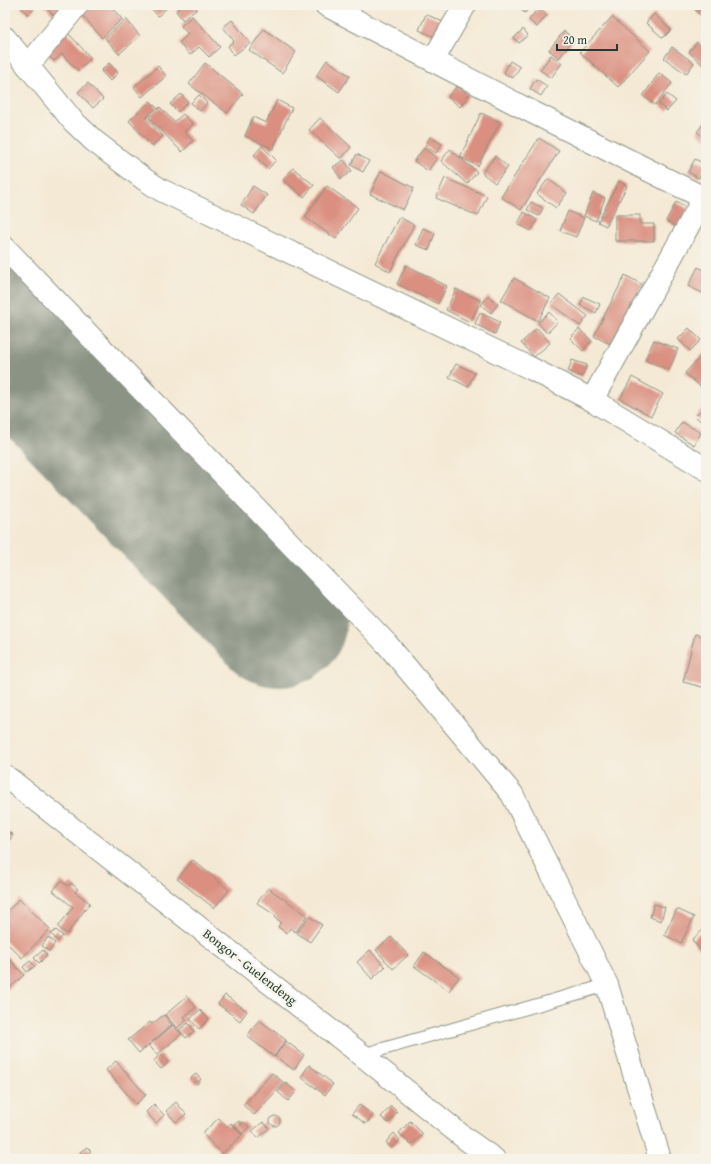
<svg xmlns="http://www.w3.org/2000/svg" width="711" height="1164" viewBox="0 0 711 1164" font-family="'Gentium Book Plus',serif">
<rect width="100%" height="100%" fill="#f7f3e8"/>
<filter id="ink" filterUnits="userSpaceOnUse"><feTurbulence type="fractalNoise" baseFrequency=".025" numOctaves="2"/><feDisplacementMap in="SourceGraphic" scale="8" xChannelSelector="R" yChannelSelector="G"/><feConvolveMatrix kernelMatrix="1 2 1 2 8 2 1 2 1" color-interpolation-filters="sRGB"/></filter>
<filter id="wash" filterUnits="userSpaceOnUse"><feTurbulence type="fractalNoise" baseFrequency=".012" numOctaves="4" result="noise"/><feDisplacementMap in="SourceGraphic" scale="16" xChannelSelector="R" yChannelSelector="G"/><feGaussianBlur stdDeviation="0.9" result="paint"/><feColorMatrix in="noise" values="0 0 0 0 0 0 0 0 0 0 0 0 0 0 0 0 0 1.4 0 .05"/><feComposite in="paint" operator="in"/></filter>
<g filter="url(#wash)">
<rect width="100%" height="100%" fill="#f4e9d4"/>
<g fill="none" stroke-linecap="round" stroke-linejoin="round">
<polyline stroke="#8a9384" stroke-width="136" points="5,335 279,619"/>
</g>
<g id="blocks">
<g fill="#da8f80">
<polygon points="24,5 32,5 35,8 28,15 21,7"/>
<polygon points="44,5 67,5 55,17"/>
<polygon points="93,5 113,5 111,7 122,19 102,38 82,15"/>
<polygon points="148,5 170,5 158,16"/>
<polygon points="183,5 193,5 197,9 183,20 176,11"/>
<polygon points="516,5 532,5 525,13"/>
<polygon points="694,5 704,5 706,7 706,11 701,16 692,6"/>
<polygon points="538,8 547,15 537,27 529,20"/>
<polygon points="426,14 445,23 437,38 419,30"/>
<polygon points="654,14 671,30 663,38 646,23"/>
<polygon points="192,16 220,47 209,57 199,47 190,55 179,43 188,34 181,26"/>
<polygon points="612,17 650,51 618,87 580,52"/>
<polygon points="126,19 140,36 119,54 105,38"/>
<polygon points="232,20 250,43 234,55 228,46 234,41 223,27"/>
<polygon points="264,29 296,52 282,73 249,50"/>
<polygon points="523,29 528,35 519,43 514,38"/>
<polygon points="564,31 574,39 559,58 549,50"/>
<polygon points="67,32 91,58 78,71 62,54 54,61 45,52"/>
<polygon points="697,42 706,50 706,64 704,66 689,52"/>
<polygon points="672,47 694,63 686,74 664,58"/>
<polygon points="551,55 562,63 551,78 540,70"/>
<polygon points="327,60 350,76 339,92 316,76"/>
<polygon points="510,61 520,67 513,78 504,73"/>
<polygon points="109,63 118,73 110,81 101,71"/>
<polygon points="205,63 243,94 227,113 189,84"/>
<polygon points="158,66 166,76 142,97 134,87"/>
<polygon points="659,73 672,83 655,105 643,96"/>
<polygon points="536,79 547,86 541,96 530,89"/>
<polygon points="88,83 103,99 93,108 78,92"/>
<polygon points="457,86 469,95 460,107 448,97"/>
<polygon points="181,94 188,102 178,112 170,104"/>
<polygon points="667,94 676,101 667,111 659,104"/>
<polygon points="199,95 207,103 200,111 191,103"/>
<polygon points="277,100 292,108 273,149 245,136 253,117 266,123"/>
<polygon points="150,101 157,108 146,118 163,136 152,146 129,121"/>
<polygon points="160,107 174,122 183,114 193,124 184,132 193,141 182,152 149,118"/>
<polygon points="481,113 500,122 478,166 460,157"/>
<polygon points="320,118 351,147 341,159 309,130"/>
<polygon points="706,120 706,139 697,132"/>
<polygon points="430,137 442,144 436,153 425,146"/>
<polygon points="539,138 559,151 521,210 501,197"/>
<polygon points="262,146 276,160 268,169 254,155"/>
<polygon points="424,148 437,158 428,171 414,161"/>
<polygon points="450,149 477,172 467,184 441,161"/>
<polygon points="357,154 369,161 363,172 351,165"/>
<polygon points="495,156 508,167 495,183 482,173"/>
<polygon points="695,159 706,165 699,178 688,172"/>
<polygon points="344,160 352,171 341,179 333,167"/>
<polygon points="293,168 314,185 304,197 283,180"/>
<polygon points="381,171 414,188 403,210 370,194"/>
<polygon points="445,178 487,196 478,216 436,198"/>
<polygon points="548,179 567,193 556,208 537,194"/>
<polygon points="619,181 627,186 606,226 598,222"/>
<polygon points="253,186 267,195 254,214 241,205"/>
<polygon points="327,186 358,208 336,239 305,217"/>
<polygon points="593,193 605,198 596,221 584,216"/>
<polygon points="531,202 543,208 539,216 527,210"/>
<polygon points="676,202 688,209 678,228 666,221"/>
<polygon points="568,211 584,218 576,237 560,231"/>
<polygon points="524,212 537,220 531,231 518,224"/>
<polygon points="615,215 640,215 640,224 654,224 654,241 615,241"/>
<polygon points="399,217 414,225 390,272 375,263"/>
<polygon points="423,228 435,233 429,250 416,245"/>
<polygon points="406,265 447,286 438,304 397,284"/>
<polygon points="698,267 706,271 706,295 688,286"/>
<polygon points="625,275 643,285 612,345 594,336"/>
<polygon points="514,278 550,298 538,321 501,300"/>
<polygon points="456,289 481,301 470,322 446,310"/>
<polygon points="559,294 588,316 580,326 551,304"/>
<polygon points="488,296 498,304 491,313 481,305"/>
<polygon points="584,297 600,304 596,313 580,305"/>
<polygon points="549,312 558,322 547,333 538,323"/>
<polygon points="480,313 500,322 495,334 475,324"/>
<polygon points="537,328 550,343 534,357 521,343"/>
<polygon points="689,328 701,340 690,351 678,339"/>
<polygon points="579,329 592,341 583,351 570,338"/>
<polygon points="654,340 678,349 669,370 645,360"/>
<polygon points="706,351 706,382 701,387 685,373"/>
<polygon points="572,360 587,365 582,377 568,371"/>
<polygon points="456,364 475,373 468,387 449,377"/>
<polygon points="632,377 663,394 651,416 620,399"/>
<polygon points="706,405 706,426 695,416"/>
<polygon points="682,422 701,433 694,445 675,433"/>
<polygon points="695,634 706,637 706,688 683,682"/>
<polygon points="5,830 13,835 5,847"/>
<polygon points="193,860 229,890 214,908 177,879"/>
<polygon points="61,881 68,886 71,883 78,889 75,892 90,903 67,934 58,927 73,907 53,891"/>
<polygon points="268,888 307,915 296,932 290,928 287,933 278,927 281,922 275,918 276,916 257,903"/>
<polygon points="19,899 50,929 22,958 5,941 5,914"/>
<polygon points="654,904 665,907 661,921 650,917"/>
<polygon points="677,909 694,917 681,943 664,935"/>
<polygon points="309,916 322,925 310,942 297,933"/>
<polygon points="706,927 706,952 704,954 692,940"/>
<polygon points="56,930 63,936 58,941 51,934"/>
<polygon points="48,937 55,943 49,951 42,946"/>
<polygon points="391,937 408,955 393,969 376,950"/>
<polygon points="43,950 47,955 39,963 34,958"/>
<polygon points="370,950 385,967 372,979 357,962"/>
<polygon points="424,952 459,977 449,991 414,966"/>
<polygon points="5,954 24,975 5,992"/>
<polygon points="30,961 35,966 27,972 23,967"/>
<polygon points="225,995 247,1011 240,1021 218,1004"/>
<polygon points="187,996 196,1007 184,1017 187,1020 177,1028 165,1015"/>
<polygon points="200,1010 209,1019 199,1029 190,1019"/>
<polygon points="164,1015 172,1025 139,1053 128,1040 150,1022 152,1024"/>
<polygon points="259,1020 286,1040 274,1057 247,1036"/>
<polygon points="188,1023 194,1031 186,1038 179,1030"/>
<polygon points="173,1025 181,1034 157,1055 149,1045"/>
<polygon points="286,1041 304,1055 294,1070 275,1056"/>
<polygon points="160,1054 168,1063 161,1069 154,1061"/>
<polygon points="116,1061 146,1095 136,1104 106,1070"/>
<polygon points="309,1065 333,1084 325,1095 301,1077"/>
<polygon points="272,1073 284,1083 254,1115 243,1105"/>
<polygon points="196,1074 201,1079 197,1084 191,1078"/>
<polygon points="286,1083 296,1092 288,1101 278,1092"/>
<polygon points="176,1102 186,1114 176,1122 166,1111"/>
<polygon points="154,1104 164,1115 156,1123 146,1112"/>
<polygon points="359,1105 373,1115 366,1124 352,1114"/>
<polygon points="391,1106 397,1112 388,1123 381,1117"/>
<circle cx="275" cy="1121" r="5"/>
<polygon points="219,1118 227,1127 231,1123 242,1135 222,1154 202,1133"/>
<polygon points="239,1121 241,1124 244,1122 249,1127 242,1134 234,1125"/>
<polygon points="410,1121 423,1134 411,1145 399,1133"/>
<polygon points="263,1122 269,1128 258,1138 252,1131"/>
<polygon points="394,1133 400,1140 391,1148 386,1142"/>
<polygon points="87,1147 91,1151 84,1157 80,1152"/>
</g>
</g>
</g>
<g filter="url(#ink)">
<use href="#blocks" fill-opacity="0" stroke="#8a9384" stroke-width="1"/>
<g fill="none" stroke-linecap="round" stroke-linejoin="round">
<g stroke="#8a9384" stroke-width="14">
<polyline id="lane" points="362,1055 607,985"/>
</g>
<g stroke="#8a9384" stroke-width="24">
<g id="street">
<polyline points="326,5 530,111 706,199"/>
<polyline points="5,38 73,121 94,141 144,179 161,190 530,368 592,400 706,469"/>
<polyline points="433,60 465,5"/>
<polyline points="28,66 77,5"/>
<polyline points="5,248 386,643 512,794 607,985 660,1159"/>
<polyline points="592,400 706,194"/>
</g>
</g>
<g stroke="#8a9384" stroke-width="24">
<polyline id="highway" points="5,776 362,1055 467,1140 494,1159"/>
</g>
<use href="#lane" stroke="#fff" stroke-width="12"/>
<use href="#street" stroke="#fff" stroke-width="22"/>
<use href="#highway" stroke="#fff" stroke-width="22"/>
</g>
</g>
<g text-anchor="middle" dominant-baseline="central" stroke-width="4" stroke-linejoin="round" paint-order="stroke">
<g font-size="13" fill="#1f3d34" stroke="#f7f3e8">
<text transform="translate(250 967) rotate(38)">Bongor - Guelendeng</text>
</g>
</g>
<rect width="711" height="1164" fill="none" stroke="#f7f3e8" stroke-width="20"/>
<path d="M557 44v6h60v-6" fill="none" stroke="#1f3d34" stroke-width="2"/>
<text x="563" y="44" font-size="12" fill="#1f3d34" stroke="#f7f3e8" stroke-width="3" paint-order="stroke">20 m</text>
</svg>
